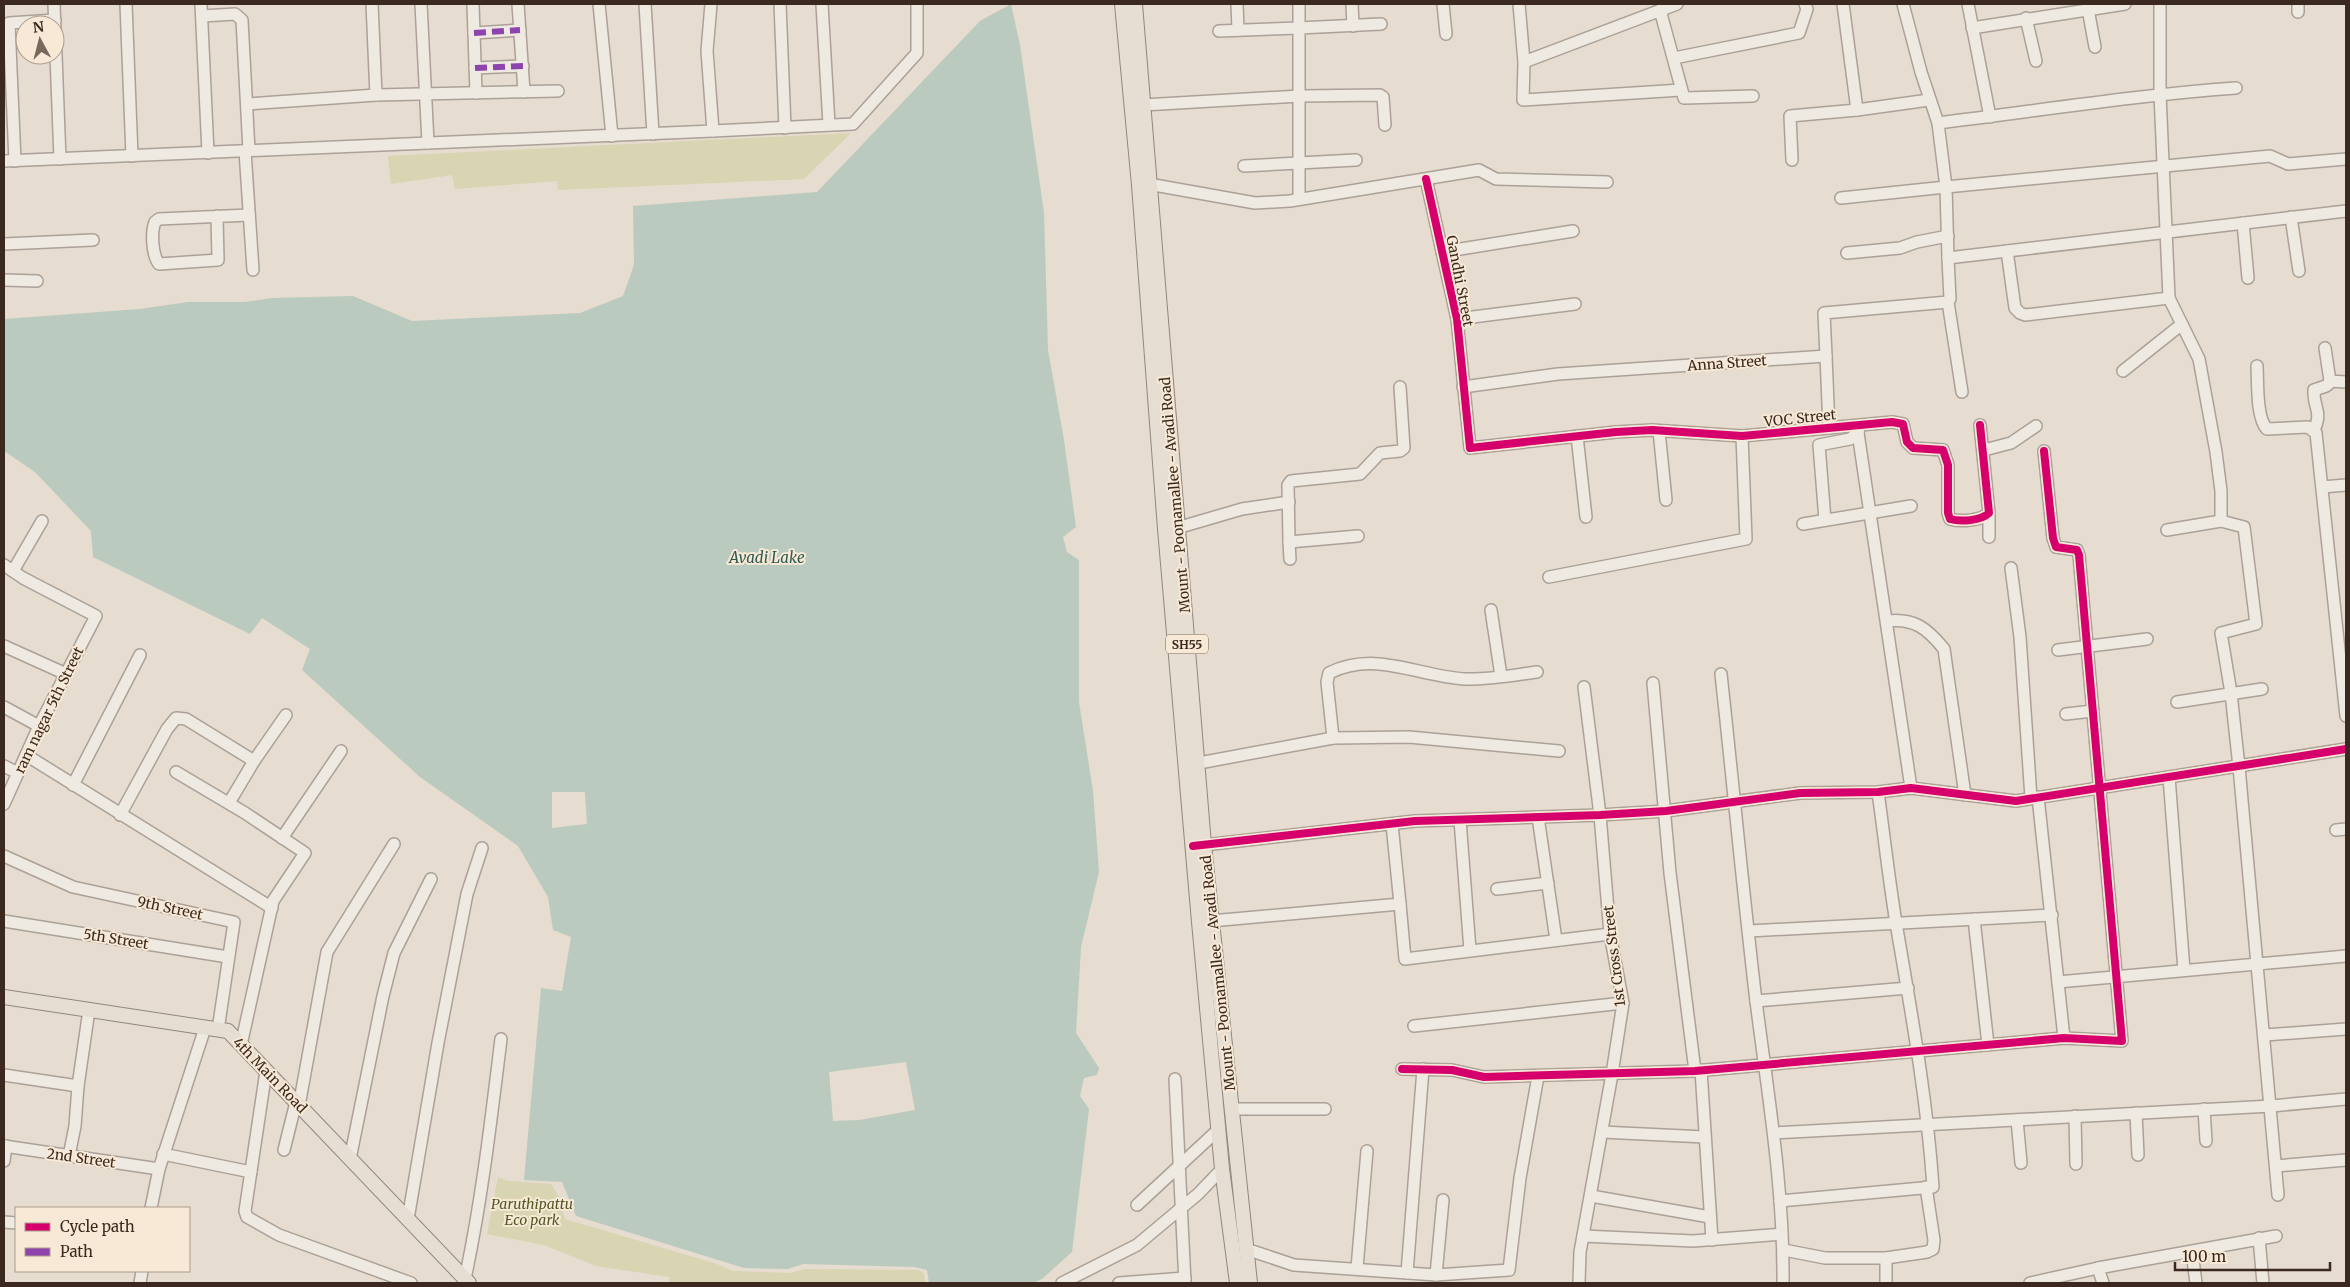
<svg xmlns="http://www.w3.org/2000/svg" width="2350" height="1287" viewBox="0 0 2350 1287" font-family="Merriweather,serif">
<rect width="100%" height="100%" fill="#e6dccf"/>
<g fill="#d9d4b1">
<polygon points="851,133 804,179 558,190 557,181 455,189 452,175 391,184 388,156"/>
<polygon points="498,1177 507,1181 551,1184 559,1197 565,1219 714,1263 733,1271 790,1273 805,1269 919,1270 924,1274 925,1283 669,1283 669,1277 596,1266 544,1245 487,1234"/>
</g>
<path fill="#bacabe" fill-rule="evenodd" d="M1011,4L1020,45L1044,213L1048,350L1064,440L1076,527L1063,537L1067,552L1079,560V702L1093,791L1099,872L1081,947L1076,1033L1099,1068L1097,1075L1084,1078L1080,1096L1089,1109L1072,1252L1042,1279L1033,1283H929L927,1270L915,1267L803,1264L788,1269L744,1268L576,1216L562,1182L524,1180L541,988L562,991L571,937L553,930L548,897L518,846L420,777L302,670L310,649L262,618L250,634L93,557L91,531L35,472L4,451V319L140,309L188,302H245L272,298L353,296L412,321L580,313L623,296L634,265L633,206L817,192L980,21ZM552,792H585L587,824L552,828ZM906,1062L915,1110L859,1120L833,1121L829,1072Z"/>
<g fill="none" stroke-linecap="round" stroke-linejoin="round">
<g stroke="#aba198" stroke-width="14">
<g id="minor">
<polyline points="54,4 60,159"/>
<polyline points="126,4 132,156"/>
<polyline points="201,4 208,153"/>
<polyline points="372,4 376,95"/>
<polyline points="421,4 428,143"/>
<polyline points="473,4 476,93"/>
<polyline points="518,4 524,92"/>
<polyline points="599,4 612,136"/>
<polyline points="645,4 653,134"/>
<polyline points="780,4 785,128"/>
<polyline points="822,4 829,125"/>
<polyline points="1237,4 1238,30"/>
<polyline points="1352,4 1353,26"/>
<polyline points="1443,4 1446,34"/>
<polyline points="1519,4 1524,62 1677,4"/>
<polyline points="1843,4 1857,110"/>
<polyline points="1903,4 1921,72 1938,123"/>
<polyline points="1968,4 1990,117"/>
<polyline points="2160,4 2160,94 2169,298 2199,359 2216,452 2221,491 2221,521"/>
<polyline points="2298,4 2298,12"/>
<polyline points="2088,9 2095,47"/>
<polyline points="1660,10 1684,98 1753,96"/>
<polyline points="202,16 235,14 242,20 249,151"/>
<polyline points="2026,18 2036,61"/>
<polyline points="1972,28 2125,4"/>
<polyline points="1219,31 1299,28 1299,4"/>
<polyline points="474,33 520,30"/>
<polyline points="1674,58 1799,33 1807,9 1805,4"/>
<polyline points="1524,62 1523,100 1681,90"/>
<polyline points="475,68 523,66"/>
<polyline points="248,104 376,95 558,91"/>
<polyline points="1143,105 1300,96 1380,95 1383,97 1385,125"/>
<polyline points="713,131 853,124 917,53 917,4"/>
<polyline points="245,151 253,270"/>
<polyline points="1792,160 1790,116 1857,110 1929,100"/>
<polyline points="4,161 713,131 707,51 711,4"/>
<polyline points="15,161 9,23 55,20"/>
<polyline points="1244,166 1356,160"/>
<path d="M1426,179L1457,319L1470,448L1616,432L1652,430L1742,436L1892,422L1903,424L1907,442L1913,448L1943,450L1948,465V513L1950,519C1960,522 1981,521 1989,513L1980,425"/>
<polyline points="1143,183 1255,203 1290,201 1479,170 1496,179 1607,182"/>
<path d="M1841,198L1946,187L1938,123C2037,111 2136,95 2236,88"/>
<polyline points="1299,199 1299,28 1381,24"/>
<path d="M217,216L218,260L159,264C152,255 151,232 155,222L159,219L249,215"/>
<polyline points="2291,217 2299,271"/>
<polyline points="2243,223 2248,278"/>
<polyline points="4,244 93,240"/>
<polyline points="2007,251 2015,308 2020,313 2025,315 2169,298"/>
<polyline points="1442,252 1573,231"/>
<polyline points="1847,253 1900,248 1917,242 1948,236"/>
<polyline points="1948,258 1946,187 2270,156 2288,164 2346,159"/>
<polyline points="4,280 37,281"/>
<polyline points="1457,319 1575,304"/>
<polyline points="2325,348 2330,381 2346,382"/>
<polyline points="1826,356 1829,428"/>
<path d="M2257,366C2258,382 2256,418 2267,429L2308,427L2316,433L2346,716"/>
<polyline points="2123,371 2182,324"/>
<polyline points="1463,387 1558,374 1826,356 1824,313 1948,302"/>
<polyline points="1962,392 1948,302 1950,299 1948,258 2346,211"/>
<path d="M2314,430C2323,411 2313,408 2314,390L2326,386L2332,381"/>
<polyline points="1659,431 1666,500"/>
<polyline points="1858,433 1911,788"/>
<polyline points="1577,436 1586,517"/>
<polyline points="1984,450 2011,443 2036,426"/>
<polyline points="2322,487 2346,485"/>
<polyline points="1989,513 1989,537"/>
<polyline points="1825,520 1819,445 1850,439 1858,433 1859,427"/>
<polyline points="1803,524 1911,506"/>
<polyline points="1177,528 1242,509 1289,502"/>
<polyline points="2167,530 2221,521 2244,527 2256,624 2221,633 2231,693 2239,767 2278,1195"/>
<polyline points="1358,536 1289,542 1288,485 1291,481 1360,474 1380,453 1400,451 1404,448 1400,387"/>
<polyline points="1289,542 1290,559"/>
<polyline points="4,565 23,578 96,616 39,726 4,804"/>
<polyline points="2011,568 2020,637 2031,798"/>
<polyline points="13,571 42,521"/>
<polyline points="1549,577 1746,539 1742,436"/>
<polyline points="1491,610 1501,676"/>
<path d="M1887,621C1914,618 1927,628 1944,649L1965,795"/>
<polyline points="4,646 66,674"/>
<polyline points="2058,650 2147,639"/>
<path d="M1721,674C1733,783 1743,892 1756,1001C1768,1095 1784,1189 1783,1283"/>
<polyline points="1653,683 1670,873 1695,1071"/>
<polyline points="2177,702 2262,689"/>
<polyline points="4,707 39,726"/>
<polyline points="2066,714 2093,711"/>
<polyline points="1333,738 1409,737 1559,751"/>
<polyline points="26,755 272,908"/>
<path d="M1199,763L1333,738L1327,682L1329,673C1376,650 1417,676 1464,679C1488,680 1514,675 1537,672"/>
<polyline points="4,766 18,773"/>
<polyline points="176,772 245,813 305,853 273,901 241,1045"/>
<polyline points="2169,777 2184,970"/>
<polyline points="73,785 140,655"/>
<polyline points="2038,797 2064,1038"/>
<polyline points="229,803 254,761 286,715"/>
<polyline points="120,815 167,729 176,718 186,719 254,761"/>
<polyline points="1538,817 1556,940"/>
<polyline points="1460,820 1470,950"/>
<polyline points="2336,830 2346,829"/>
<polyline points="282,838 341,751"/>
<polyline points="1196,846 1415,821 1600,815 1666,811 1800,793 1878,792 1911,788 2016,801 2346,749"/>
<polyline points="4,856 73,887 234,922 218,1030"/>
<polyline points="1497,889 1548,883"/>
<polyline points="1400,904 1405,959 1610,934"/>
<polyline points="1974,919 1988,1045"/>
<polyline points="4,921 228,957"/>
<polyline points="1211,921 1400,904 1392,824"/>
<polyline points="1749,931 2052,915"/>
<polyline points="2058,982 2346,956"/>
<polyline points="1756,1001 1908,988"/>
<polyline points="1414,1026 1623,1003"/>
<polyline points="2265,1035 2346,1029"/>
<polyline points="1402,1069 1452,1070 1484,1077 1695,1071 2064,1038 2122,1041 2079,555 2077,550 2056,547 2053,538 2044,451"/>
<polyline points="1701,1070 1712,1240"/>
<polyline points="266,1071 245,1211 247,1217 279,1235 411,1283"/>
<polyline points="4,1075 78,1086"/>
<polyline points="1175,1079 1185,1283"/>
<polyline points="299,1106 327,952 394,844"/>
<polyline points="1233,1109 1325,1109"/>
<polyline points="2204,1109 2206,1141"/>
<polyline points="2136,1113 2138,1155"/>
<polyline points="2075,1116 2076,1164"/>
<polyline points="2017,1120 2021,1163"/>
<polyline points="1602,1132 1705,1137"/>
<polyline points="1774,1133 2271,1106 2346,1099"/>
<polyline points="4,1146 159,1169"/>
<polyline points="284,1150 296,1102"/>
<polyline points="163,1154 251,1172"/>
<polyline points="69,1156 75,1126 78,1086 89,1010"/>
<polyline points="350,1159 383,996 394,953 431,879"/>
<polyline points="4,1161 6,1146"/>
<polyline points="2276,1166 2346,1160"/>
<polyline points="1591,1196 1710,1217"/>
<path d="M1780,1201L1933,1187C1927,1098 1911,1011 1896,923C1889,880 1884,835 1878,792"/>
<polyline points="1137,1205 1218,1130"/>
<polyline points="151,1208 159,1169 205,1028"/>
<polyline points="408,1219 438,1043 467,894 482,848"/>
<polyline points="4,1222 16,1223"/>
<polyline points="1583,1236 1693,1241 1782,1234"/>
<polyline points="2259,1238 2263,1283"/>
<polyline points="1246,1249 1294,1265 1436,1275 1509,1270 1520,1178 1538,1076"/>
<polyline points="1784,1250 1825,1258 1886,1258 1927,1252 1933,1249 1934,1240 1926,1187"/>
<polyline points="2192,1252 2196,1283"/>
<polyline points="1886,1258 1886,1283"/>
<polyline points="1357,1268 1367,1151"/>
<polyline points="2098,1268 2103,1283"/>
<polyline points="1407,1273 1423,1069"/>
<polyline points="1436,1275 1443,1200"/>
<path d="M465,1279C482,1199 491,1120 501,1039"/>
<polyline points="140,1283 142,1271"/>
<polyline points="1062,1283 1137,1245 1198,1194 1222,1169"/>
<polyline points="1119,1283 1185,1278"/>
<polyline points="1579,1283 1580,1252 1612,1074 1623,1003 1610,934 1600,815 1584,687"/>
<polyline points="2030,1283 2098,1268 2276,1236"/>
</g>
</g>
<g stroke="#91877f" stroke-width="16">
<g id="major">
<polyline points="1122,4 1139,185 1165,529 1199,922 1222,1169 1237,1283"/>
<polyline points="1135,4 1204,845 1250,1283"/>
<polyline points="4,997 228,1031 469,1283"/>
</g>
</g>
<use href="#minor" stroke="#eee9e1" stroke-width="11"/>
<use href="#major" stroke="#e6ded2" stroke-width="14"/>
<g stroke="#8e44ad" stroke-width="6" stroke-dasharray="12 6" stroke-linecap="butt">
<polyline points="474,33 520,30"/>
<polyline points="475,68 523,66"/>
</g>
<g stroke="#f7e9d6" stroke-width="11">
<g id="cycleway">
<path d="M1426,179L1457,319L1470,448L1616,432L1652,430L1742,436L1892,422L1903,424L1907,442L1913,448L1943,450L1948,465V513L1950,519C1960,522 1981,521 1989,513L1980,425"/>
<polyline points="1193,846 1415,821 1600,815 1666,811 1800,793 1878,792 1911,788 2016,801 2346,749"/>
<polyline points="1402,1069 1452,1070 1484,1077 1695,1071 2064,1038 2122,1041 2079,555 2077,550 2056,547 2053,538 2044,451"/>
</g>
</g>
<use href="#cycleway" stroke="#d6006c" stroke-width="8"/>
</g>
<g text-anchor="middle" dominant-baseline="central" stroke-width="4" stroke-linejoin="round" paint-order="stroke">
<rect fill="#f7e9d6" stroke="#736356" stroke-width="1" x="1166" y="634.5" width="42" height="19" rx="4"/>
<g font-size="12" font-weight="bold" fill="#3b291f">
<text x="1187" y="644">SH55</text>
</g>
<g font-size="14" fill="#3b291f" stroke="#f7e9d6">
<text transform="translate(1460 281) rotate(79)">Gandhi Street</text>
<text transform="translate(1727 363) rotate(-4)">Anna Street</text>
<text transform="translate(1800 418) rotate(-6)">VOC Street</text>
<text transform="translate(1175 495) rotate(-95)">Mount - Poonamallee - Avadi Road</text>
<text transform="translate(49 710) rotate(-64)">ram nagar 5th Street</text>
<text transform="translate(170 908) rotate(12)">9th Street</text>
<text transform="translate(116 939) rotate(9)">5th Street</text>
<text transform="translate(1614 956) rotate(-97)">1st Cross Street</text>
<text transform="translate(1218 973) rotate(-96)">Mount - Poonamallee - Avadi Road</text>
<text transform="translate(270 1075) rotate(46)">4th Main Road</text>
<text transform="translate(81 1158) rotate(8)">2nd Street</text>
</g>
<g font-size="14" font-style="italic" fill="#525825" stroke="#f7e9d6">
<text x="532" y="1204">Paruthipattu<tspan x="532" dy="16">Eco park</tspan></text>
</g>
<g font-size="15" font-style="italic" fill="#2e5b52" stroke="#f7e9d6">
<text x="767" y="557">Avadi Lake</text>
</g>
</g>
<rect width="2350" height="1287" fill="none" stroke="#3b291f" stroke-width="10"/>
<rect x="15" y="1207" width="175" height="65" fill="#f7e9d6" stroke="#ac9c8d"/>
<rect x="25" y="1223" width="25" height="8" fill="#d6006c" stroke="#ac9c8d"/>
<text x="60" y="1232" font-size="15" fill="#3b291f">Cycle path</text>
<rect x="25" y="1248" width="25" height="8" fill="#8e44ad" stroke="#ac9c8d"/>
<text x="60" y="1257" font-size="15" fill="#3b291f">Path</text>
<g transform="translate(40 40) rotate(353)"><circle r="24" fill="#f7e9d6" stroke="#ac9c8d"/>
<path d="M0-4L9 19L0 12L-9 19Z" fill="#77685d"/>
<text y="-8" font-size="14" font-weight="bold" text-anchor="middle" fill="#3b291f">N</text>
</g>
<path d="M2175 1262v8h155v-8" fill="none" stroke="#3b291f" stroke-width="2.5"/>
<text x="2182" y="1262" font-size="15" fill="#3b291f" stroke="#f7e9d6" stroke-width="4" paint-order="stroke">100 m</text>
</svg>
